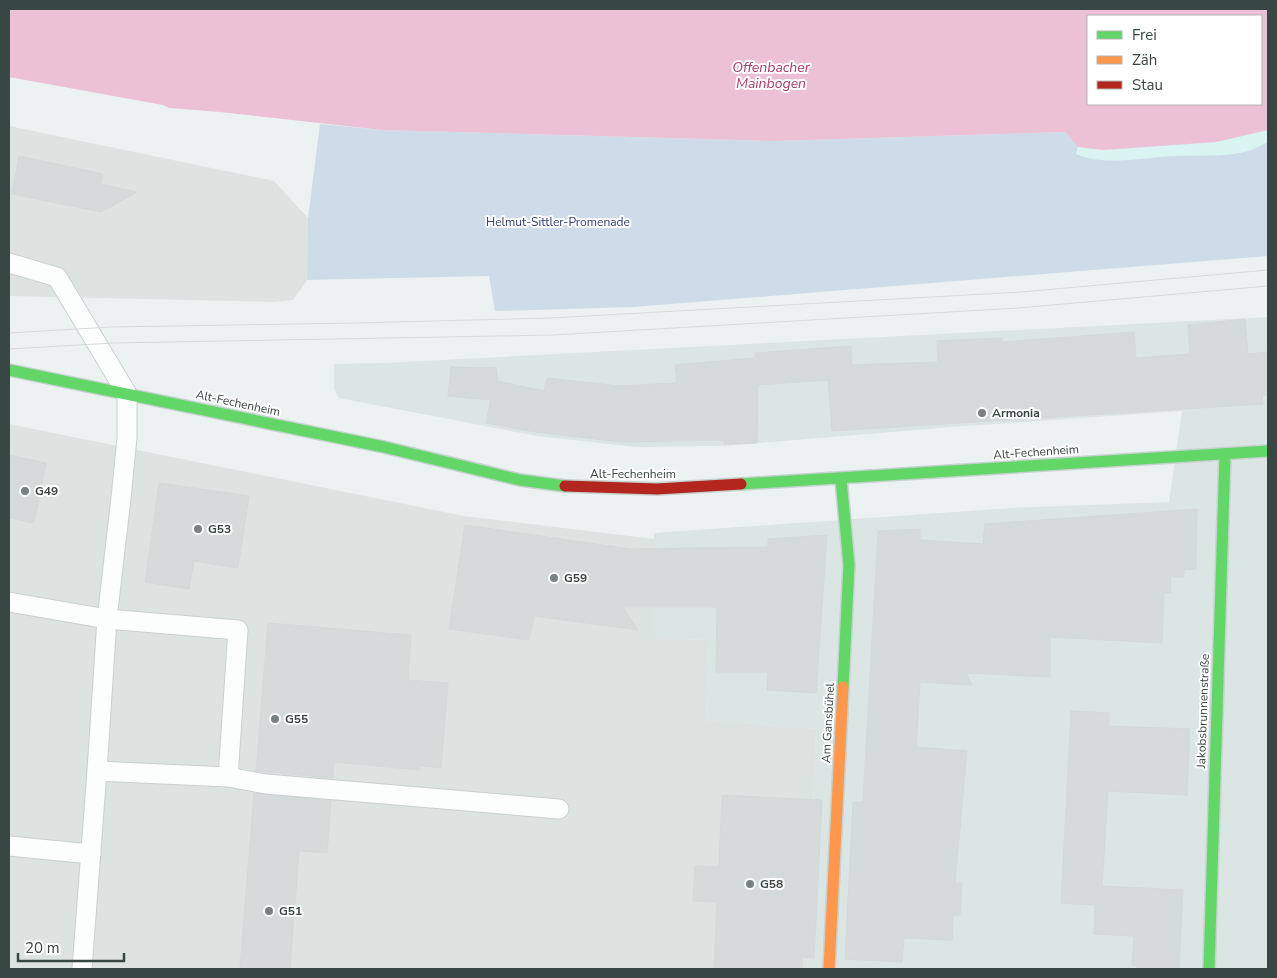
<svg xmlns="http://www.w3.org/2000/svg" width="1277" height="978" viewBox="0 0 1277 978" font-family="'Nunito Sans',sans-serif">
<rect width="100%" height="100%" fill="#ecf2f1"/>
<polygon fill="#dbe5e3" points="1268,317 1268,969 807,969 816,729 706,720 709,640 654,638 654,533 1012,508 1169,502 1182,411 952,427 724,446 636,447 537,436 339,398 334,389 334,364 385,363"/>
<g fill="#dce3e1">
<polygon points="9,126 274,181 308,218 307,280 293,300 274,302 9,296"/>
<polygon points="9,424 464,516 654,539 654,638 709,640 706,720 816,729 807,969 9,969"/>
</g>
<polygon fill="#cedcea" points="320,124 382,130 775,141 1065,132 1078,147 1103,150 1216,142 1268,130 1268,256 634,307 495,311 489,276 307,280 308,218"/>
<path fill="#d9f4f1" d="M1268,130V142C1259,147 1250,151 1240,153C1219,157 1196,155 1175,156C1144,157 1106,167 1076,154L1078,147L1103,150L1216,142Z"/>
<path fill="#ecc0d5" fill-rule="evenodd" d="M9,9H1268V130L1216,142L1103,150L1078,147L1065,132L775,141L382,130L220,112L169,108L163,105L9,77ZM1088,16H1261V104H1088Z"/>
<g fill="#d5dbda" stroke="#d2dad8">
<polygon points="19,156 103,174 101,184 137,192 101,212 12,194"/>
<polygon points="1245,319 1248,354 1267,352 1268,395 1262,395 1263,404 832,431 828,380 758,385 757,443 724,444 724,440 622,442 535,432 486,423 491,400 448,396 451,367 496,368 498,381 544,391 547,378 620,386 677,383 675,365 755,358 755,353 851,346 852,365 938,362 937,341 1002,338 1002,342 1134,332 1136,358 1190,354 1188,325"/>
<polygon points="9,455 46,463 34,523 9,518"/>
<polygon points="159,483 249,496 238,568 194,561 189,589 145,582"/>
<polygon points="1197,509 1196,569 1184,570 1184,577 1170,577 1171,593 1164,593 1162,643 1050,637 1050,677 966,673 972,685 920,682 916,747 967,751 955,883 962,883 960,915 953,915 952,940 904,938 902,962 845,959 853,802 863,802 878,531 920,529 920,540 983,544 985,524"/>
<polygon points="465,525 631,549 768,547 768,539 827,535 816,693 767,690 768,672 716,672 717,607 623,607 638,630 534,616 529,640 449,629"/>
<polygon points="268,623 411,635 408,680 448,683 441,768 420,766 420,770 334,762 333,778 256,771"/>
<polygon points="1071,711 1109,713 1109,726 1190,729 1187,795 1108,791 1102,886 1183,890 1179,969 1136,969 1137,966 1132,965 1134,936 1094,934 1095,905 1061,903"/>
<polygon points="254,793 331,801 327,853 299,851 290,969 240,969"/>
<polygon points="722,795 822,800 814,958 802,957 802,969 714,969 717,902 693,901 695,866 719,867"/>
</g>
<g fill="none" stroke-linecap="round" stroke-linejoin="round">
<g stroke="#cad0cf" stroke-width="21">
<g id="lane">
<polyline points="9,263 57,277 127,394 127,438 121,498 107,619 97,771 82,969"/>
<polyline points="9,602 107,619 238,630 228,777 97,771"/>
<polyline points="228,777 266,784 559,809"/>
<polyline points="9,846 91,854"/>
</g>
</g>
<g stroke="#c5d2d0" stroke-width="14">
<g id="fast">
<polyline points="9,370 384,447 520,480 565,486"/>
<polyline points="841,479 849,565 843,687"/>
<polyline points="741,484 1268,451"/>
<polyline points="1209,969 1225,454"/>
</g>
</g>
<g stroke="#c5d2d0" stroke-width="14">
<polyline id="slow" points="829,969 843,687"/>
</g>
<g stroke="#c5d2d0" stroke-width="14">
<polyline id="jam" points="565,486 657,489 741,484"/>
</g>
<use href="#lane" stroke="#fcfdfd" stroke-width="19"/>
<use href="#fast" stroke="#63d668" stroke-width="11"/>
<use href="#slow" stroke="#ff974d" stroke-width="11"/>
<use href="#jam" stroke="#b3261e" stroke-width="11"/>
<g stroke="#d9dada" stroke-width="1">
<polyline points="9,333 111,327 356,323 551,318 1021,292 1268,270"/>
<polyline points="9,349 114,343 553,335 1018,308 1268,286"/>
</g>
</g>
<g fill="#788381" stroke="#fff" stroke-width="2">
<circle cx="982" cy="413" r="5"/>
<circle cx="25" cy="491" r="5"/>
<circle cx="198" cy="529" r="5"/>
<circle cx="554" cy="578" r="5"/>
<circle cx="275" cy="719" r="5"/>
<circle cx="750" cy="884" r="5"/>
<circle cx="269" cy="911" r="5"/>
</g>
<g text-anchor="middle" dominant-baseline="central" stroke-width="4" stroke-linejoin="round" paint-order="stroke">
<g font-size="12" fill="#2f4176" stroke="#fff">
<text x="558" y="222">Helmut-Sittler-Promenade</text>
</g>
<g font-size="12" fill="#394744" stroke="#fff">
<text transform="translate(238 403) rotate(12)">Alt-Fechenheim</text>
<text transform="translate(1036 452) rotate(-4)">Alt-Fechenheim</text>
<text x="633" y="474">Alt-Fechenheim</text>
<text transform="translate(1203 711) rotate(-88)">Jakobsbrunnenstraße</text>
<text transform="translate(828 723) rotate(-87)">Am Gansbühel</text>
</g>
<g font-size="12" font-weight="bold" fill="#394744" stroke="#fff" text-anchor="start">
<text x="992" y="413">Armonia</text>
<text x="35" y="491">G49</text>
<text x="208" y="529">G53</text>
<text x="564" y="578">G59</text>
<text x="285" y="719">G55</text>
<text x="760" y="884">G58</text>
<text x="279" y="911">G51</text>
</g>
<g font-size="14" font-style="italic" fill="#ac396c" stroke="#fff">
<text x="771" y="67">Offenbacher<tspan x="771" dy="16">Mainbogen</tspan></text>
</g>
</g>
<rect width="1277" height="978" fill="none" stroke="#394744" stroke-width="20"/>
<rect x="1087" y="15" width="175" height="90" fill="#ffffff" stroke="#b0b5b4"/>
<rect x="1097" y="31" width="25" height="8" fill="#63d668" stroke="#b0b5b4"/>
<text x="1132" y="40" font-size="15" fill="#394744">Frei</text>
<rect x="1097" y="56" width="25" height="8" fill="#ff974d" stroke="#b0b5b4"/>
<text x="1132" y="65" font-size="15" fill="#394744">Zäh</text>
<rect x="1097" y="81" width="25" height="8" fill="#b3261e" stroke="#b0b5b4"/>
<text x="1132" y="90" font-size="15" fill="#394744">Stau</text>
<path d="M18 953v8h106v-8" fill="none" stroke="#394744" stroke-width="2.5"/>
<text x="25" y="953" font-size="15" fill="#394744" stroke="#ffffff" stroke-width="4" paint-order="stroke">20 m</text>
</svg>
